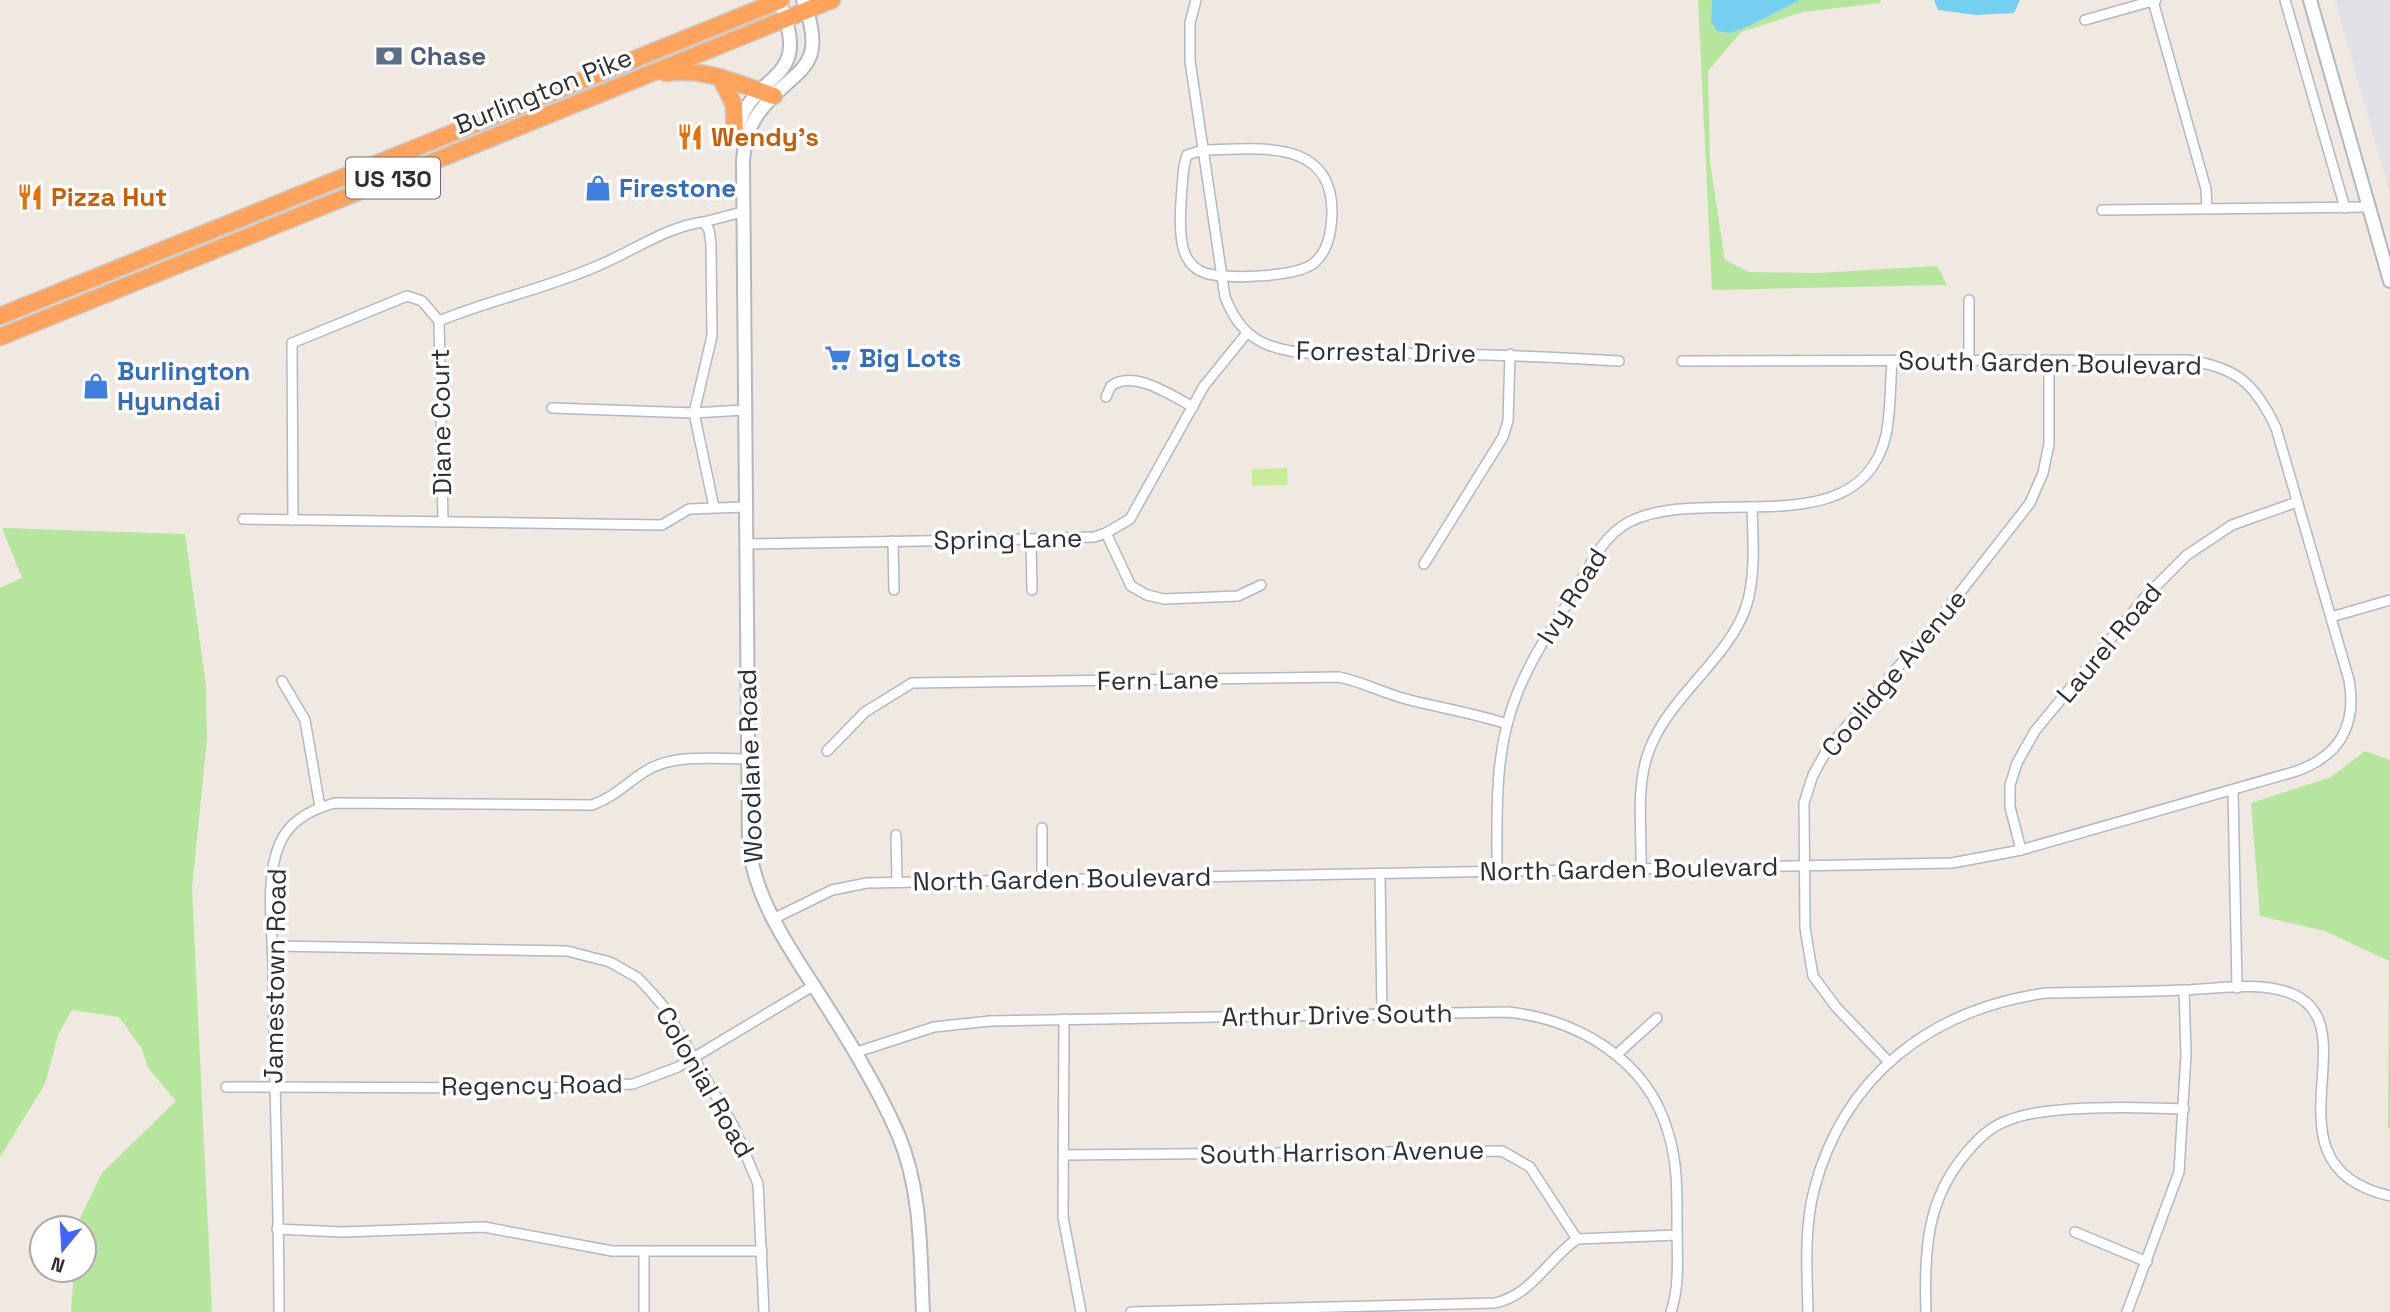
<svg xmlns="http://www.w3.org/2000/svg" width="2390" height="1312" viewBox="0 0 2390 1312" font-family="'Space Grotesk',sans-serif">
<rect width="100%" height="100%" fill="#efe9e1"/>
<polygon fill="#e3e1e8" points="2335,0 2390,0 2390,193"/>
<g fill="#b6e59e">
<polygon points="1698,0 1712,0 1711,21 1747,27 1800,0 1881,0 1880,3 1803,12 1741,32 1708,71 1710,162 1725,260 1749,272 1817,273 1937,266 1947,285 1712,290"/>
<polygon points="2,528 185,534 206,685 207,739 192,888 212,1312 71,1312 74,1270 84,1270 84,1228 76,1228 77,1224 102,1173 176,1101 148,1068 142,1049 119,1017 72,1010 58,1035 45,1084 0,1157 0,588 22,578"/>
<polygon points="2365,751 2390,760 2390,1128 2388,1128 2389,961 2325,931 2260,916 2251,803 2331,777"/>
</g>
<polygon fill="#c9ec9a" points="1287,468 1288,485 1252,486 1252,469"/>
<g fill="#75cff0">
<polygon points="1712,0 1800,0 1747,27 1730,33 1717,31 1711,21"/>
<polygon points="1934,0 2020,0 2014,13 1976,15 1938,10"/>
</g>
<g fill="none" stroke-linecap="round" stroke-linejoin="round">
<g stroke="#b4b7c1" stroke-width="12">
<g id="street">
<path d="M1196,0L1190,23V61L1225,297C1234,320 1247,338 1271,346C1308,359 1355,352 1394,353C1469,354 1544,356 1619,361"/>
<polyline points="2285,0 2345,208"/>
<polyline points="2153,1 2206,189 2207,209"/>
<polyline points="2085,20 2156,0"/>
<path d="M1203,150C1258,149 1334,137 1332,215C1331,233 1328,251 1314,263C1297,277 1226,280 1205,273C1195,270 1190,264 1186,256C1176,237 1182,187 1184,166L1187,155Z"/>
<polyline points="2102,210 2368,207"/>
<polyline points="704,222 742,212"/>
<polyline points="1969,300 1969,361"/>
<path d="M439,321C490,300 544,289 595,267C630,253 667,226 704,222L709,230L711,244L712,336L694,413L714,507"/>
<polyline points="439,321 443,522"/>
<path d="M1106,397L1111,386C1134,369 1172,396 1193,407"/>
<polyline points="552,408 694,413 744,410"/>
<polyline points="243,519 662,525 689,509 745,507"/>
<polyline points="293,520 292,343 407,296 422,301 439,321"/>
<polyline points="1106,533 1131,586 1147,595 1164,599 1238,596 1261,585"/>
<polyline points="1031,539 1032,590"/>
<polyline points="893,541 894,590"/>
<polyline points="745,544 1031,539 1094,537 1106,533 1130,519 1204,386 1247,333"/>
<polyline points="1424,564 1503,437 1508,421 1510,354"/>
<polyline points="2331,617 2390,600"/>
<polyline points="282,681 305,720 320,807"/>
<path d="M827,751L865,712L912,683L1339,677C1363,682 1383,693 1406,699C1440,708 1473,713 1507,724"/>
<polyline points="2233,791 2237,988"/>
<polyline points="1042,828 1042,878"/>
<polyline points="896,835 897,882"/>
<polyline points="2021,850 2010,807 2010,785 2017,763 2035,731 2146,596 2187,555 2232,525 2297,502"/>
<path d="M1641,869C1642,829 1635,785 1650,748C1671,695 1728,659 1746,607C1756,576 1753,540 1752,507"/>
<path d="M1497,872C1497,812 1494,750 1517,694C1532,655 1556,623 1577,588C1591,563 1603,536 1629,522C1704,483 1860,548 1886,435C1891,411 1890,385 1892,361"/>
<polyline points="1380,874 1382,1014"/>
<path d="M773,919L832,890L867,883L1952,863L2021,850L2297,771C2340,755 2357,725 2349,680L2276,428C2255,383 2236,367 2187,360L1682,361"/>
<polyline points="273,946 567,951 610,962 638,978 652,993 664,1007 734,1127 758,1184 764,1312"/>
<polyline points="1064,1019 1063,1217 1081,1312"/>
<path d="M854,1053L934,1027L990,1021L1507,1012C1577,1019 1647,1059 1668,1132C1678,1163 1677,1195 1677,1227C1677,1256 1680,1284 1671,1312"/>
<polyline points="1616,1055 1657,1018"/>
<polyline points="1888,1061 1836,1007 1813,976 1805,928 1804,803 1813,775 1828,748 1937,622 2030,503 2043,473 2049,444 2049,361"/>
<polyline points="226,1087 546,1088 633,1084 678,1067 813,986"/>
<polyline points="1064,1155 1502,1151 1530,1167 1577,1239"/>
<polyline points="277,1229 342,1232 484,1227 612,1251 762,1251"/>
<polyline points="2075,1232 2147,1262"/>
<polyline points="1577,1239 1677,1235"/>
<polyline points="644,1252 644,1312"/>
<path d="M279,1312C279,1198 274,1084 273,970C273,931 264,879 280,843C290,820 312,809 335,803L592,805C616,797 630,779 651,768C679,754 717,759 748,759"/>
<path d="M1131,1312L1495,1303C1532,1295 1548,1259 1577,1239"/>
<path d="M1808,1312C1807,1272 1804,1229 1814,1190C1844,1075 1932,1009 2046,993C2092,992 2138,992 2184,990C2217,989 2258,981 2290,993C2374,1024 2256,1166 2390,1196"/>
<path d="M1926,1312C1924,1252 1926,1199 1967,1152C1979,1138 1991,1126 2009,1120C2049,1104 2140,1107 2184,1109"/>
<polyline points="2127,1312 2179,1172 2186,1054 2184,990"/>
</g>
</g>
<g stroke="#b4b7c1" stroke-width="16">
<g id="secondary">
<path d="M803,0C832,75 789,68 758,114C748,128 745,143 743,160L749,848C757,902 788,946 817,991C846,1036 876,1084 898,1134C922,1191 920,1251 923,1312"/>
<polyline points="2310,0 2390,281"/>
<path d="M738,126C757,67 814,85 779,0"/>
</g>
</g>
<g stroke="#c9c9c9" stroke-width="19">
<g id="highway">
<path d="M666,73C704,67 739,84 774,96"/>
<polyline points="720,77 734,105 735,134"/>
<polyline points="0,316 781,0"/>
<polyline points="0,337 832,0"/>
</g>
</g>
<use href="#street" stroke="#fff" stroke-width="9"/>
<use href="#secondary" stroke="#fff" stroke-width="12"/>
<use href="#highway" stroke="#ffa35c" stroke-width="16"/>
</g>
<defs>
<g id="bank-bare" transform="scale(2.1)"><path d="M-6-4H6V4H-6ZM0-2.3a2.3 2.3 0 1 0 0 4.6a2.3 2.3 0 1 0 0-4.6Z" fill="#5c6f8a" stroke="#fff" stroke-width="2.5" paint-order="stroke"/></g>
<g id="restaurant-bare" transform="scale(2.1)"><path d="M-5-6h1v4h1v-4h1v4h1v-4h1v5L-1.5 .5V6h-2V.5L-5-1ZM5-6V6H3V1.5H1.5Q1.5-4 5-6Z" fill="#e8710a" stroke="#fff" stroke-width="2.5" paint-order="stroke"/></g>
<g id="shop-bare" transform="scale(2.1)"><path d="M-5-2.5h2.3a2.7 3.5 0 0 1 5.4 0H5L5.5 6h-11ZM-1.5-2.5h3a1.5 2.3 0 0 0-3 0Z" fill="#3f7fe0" stroke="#fff" stroke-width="2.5" paint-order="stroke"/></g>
<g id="supermarket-bare" transform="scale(2.1)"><path d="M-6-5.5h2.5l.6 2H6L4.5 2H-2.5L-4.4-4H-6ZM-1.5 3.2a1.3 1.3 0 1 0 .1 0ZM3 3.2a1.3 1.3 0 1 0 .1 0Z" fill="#3f7fe0" stroke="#fff" stroke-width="2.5" paint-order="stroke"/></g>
</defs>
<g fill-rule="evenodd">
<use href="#bank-bare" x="389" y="56"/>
<use href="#restaurant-bare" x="690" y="137"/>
<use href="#shop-bare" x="598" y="188"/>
<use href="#restaurant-bare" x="30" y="197"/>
<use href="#supermarket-bare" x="838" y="358"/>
<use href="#shop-bare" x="96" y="386"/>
</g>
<g text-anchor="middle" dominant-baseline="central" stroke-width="7" stroke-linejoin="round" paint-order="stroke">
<rect fill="#fff" stroke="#6d6d6d" stroke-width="2" x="346" y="157.5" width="94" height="41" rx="5"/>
<g font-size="24" font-weight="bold" fill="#2e2e2e">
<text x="393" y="178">US 130</text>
</g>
<g font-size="26" font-weight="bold" fill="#4e5e75" stroke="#fff" text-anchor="start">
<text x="410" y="56">Chase</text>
</g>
<g font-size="26" fill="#2e2e2e" stroke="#fff">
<text transform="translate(543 91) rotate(-22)">Burlington Pike</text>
<text transform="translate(1386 352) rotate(1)">Forrestal Drive</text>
<text transform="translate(2050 363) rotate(1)">South Garden Boulevard</text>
<text transform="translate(441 422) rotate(-91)">Diane Court</text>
<text transform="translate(1008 539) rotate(-1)">Spring Lane</text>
<text transform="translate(1572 596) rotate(-58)">Ivy Road</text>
<text transform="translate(2109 643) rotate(-50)">Laurel Road</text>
<text transform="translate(1894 673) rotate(-50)">Coolidge Avenue</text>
<text transform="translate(1158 680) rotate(-1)">Fern Lane</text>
<text transform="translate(750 766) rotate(-92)">Woodlane Road</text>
<text transform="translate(1629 869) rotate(-1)">North Garden Boulevard</text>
<text transform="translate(1062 879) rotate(-1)">North Garden Boulevard</text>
<text transform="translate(275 976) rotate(-89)">Jamestown Road</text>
<text transform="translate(1337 1015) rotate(-1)">Arthur Drive South</text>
<text transform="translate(705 1082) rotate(60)">Colonial Road</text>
<text transform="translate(532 1085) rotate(-1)">Regency Road</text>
<text transform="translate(1342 1152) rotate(-1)">South Harrison Avenue</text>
</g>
<g font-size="26" font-weight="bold" fill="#c56008" stroke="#fff" text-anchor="start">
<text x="711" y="137">Wendy's</text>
<text x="51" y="197">Pizza Hut</text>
</g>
<g font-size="26" font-weight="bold" fill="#366cbe" stroke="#fff" text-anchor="start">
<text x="619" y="188">Firestone</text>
<text x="859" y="358">Big Lots</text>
<text x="117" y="371">Burlington<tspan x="117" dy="30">Hyundai</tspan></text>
</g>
</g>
<g transform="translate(63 1249) rotate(198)"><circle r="33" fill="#ffffff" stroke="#ababab" stroke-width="2"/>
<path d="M0-5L12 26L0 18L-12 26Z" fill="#4264fb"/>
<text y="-10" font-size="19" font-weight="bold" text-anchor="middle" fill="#2e2e2e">N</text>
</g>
</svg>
